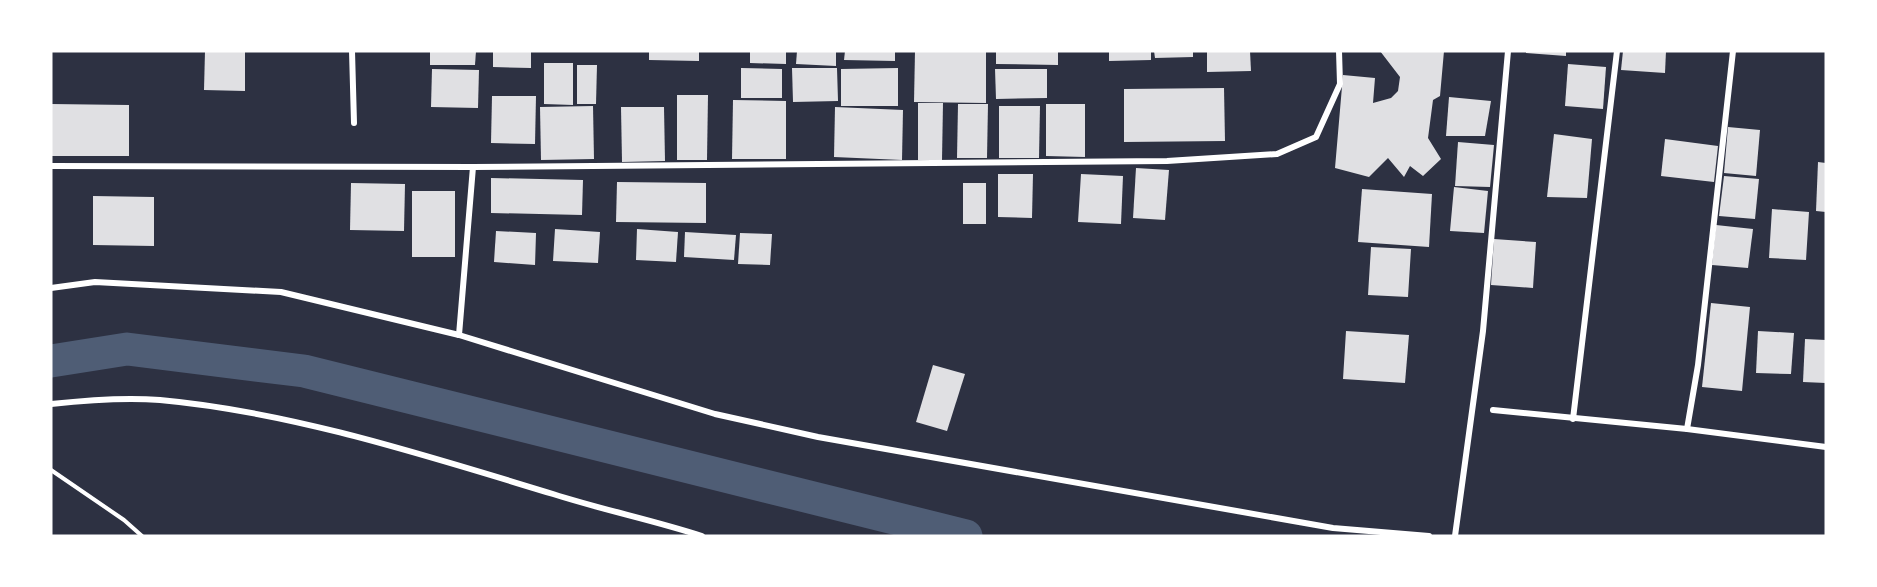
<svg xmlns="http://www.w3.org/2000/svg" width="1877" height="587" viewBox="0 0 1877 587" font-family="'Titillium Web',sans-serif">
<rect width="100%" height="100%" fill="#2d3142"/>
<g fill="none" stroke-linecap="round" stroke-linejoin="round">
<polyline stroke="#4f5d75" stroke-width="33" points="51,361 127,349 304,371 966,536"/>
</g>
<g fill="#e0e0e3">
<polygon points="205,51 245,51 245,91 204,90"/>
<polygon points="430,51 476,51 475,65 430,65"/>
<polygon points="493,51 531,51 531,68 493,67"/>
<polygon points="649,51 699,51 699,61 649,60"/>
<polygon points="750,51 786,51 786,64 750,63"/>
<polygon points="797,51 836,51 836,66 796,64"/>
<polygon points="845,51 895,51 895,61 844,60"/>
<polygon points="915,51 986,51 986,103 914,102"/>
<polygon points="996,51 1058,51 1058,65 996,64"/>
<polygon points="1109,51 1151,51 1151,60 1109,61"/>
<polygon points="1154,51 1193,51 1193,57 1155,58"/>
<polygon points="1207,51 1250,51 1251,71 1207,72"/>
<polygon points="1380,51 1444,51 1440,96 1433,100 1428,138 1441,159 1423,176 1410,166 1404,177 1388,158 1369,177 1335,168 1343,75 1375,78 1373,103 1391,98 1398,91 1400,77"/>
<polygon points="1526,51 1566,51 1566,56 1526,53"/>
<polygon points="1623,51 1666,51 1665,73 1621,70"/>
<polygon points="544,63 573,63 573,105 544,104"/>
<polygon points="1568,64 1606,67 1603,109 1565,106"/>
<polygon points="577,65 597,65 596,104 577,104"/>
<polygon points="741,68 782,69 782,98 741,98"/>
<polygon points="792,68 837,68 838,101 793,102"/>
<polygon points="898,68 898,106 841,106 841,69"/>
<polygon points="432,69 479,70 478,108 431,107"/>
<polygon points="995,69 1047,69 1047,98 996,99"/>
<polygon points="1224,88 1225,141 1124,142 1124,89"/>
<polygon points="677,95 708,95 707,160 677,160"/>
<polygon points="492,96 536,96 535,144 491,143"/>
<polygon points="1449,97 1491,101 1485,136 1446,136"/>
<polygon points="733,100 786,101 786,159 732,159"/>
<polygon points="918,103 943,103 942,160 918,160"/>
<polygon points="51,104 129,105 129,156 51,156"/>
<polygon points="958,104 988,104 987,158 957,158"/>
<polygon points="1046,104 1085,104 1085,157 1046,156"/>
<polygon points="593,106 594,159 541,160 540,107"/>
<polygon points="999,106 1040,106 1039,158 999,158"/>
<polygon points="621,107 664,107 665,161 622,162"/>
<polygon points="835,107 903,110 902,160 834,157"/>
<polygon points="1728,127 1760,130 1756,176 1724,173"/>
<polygon points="1554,134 1592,139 1587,198 1547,197"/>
<polygon points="1665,139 1718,146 1714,182 1661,176"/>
<polygon points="1458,142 1494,145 1490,187 1455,186"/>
<polygon points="1818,162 1826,163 1826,212 1816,211"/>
<polygon points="1136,168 1169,170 1165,220 1133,218"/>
<polygon points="998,174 1033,174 1032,218 998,217"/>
<polygon points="1081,174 1123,176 1121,224 1078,222"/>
<polygon points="1724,176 1759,179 1755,219 1719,216"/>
<polygon points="491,178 583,180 582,215 491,213"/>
<polygon points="617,182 706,183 706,223 616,222"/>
<polygon points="351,183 405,184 404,231 350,230"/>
<rect x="963" y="183" width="23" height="41"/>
<polygon points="1454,187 1488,191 1484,233 1450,231"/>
<polygon points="1362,189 1432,194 1429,247 1358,242"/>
<rect x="412" y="191" width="43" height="66"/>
<polygon points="93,196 154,197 154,246 93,245"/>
<polygon points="1772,209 1809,212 1806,260 1769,258"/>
<polygon points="1716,225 1753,229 1748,268 1712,265"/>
<polygon points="555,229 600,232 598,263 553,261"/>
<polygon points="637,229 678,232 676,262 636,260"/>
<polygon points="496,231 536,233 535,265 494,262"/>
<polygon points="685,232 736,235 734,260 684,257"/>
<polygon points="740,233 772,234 770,265 738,264"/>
<polygon points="1494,239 1536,242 1533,288 1491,285"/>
<polygon points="1371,247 1411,249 1408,297 1368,295"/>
<polygon points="1711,303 1750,307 1742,391 1702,387"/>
<polygon points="1346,331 1409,335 1405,383 1343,379"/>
<polygon points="1758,331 1794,333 1791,374 1756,373"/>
<polygon points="1805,339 1826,340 1826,383 1803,382"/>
<polygon points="933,365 965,374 947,431 916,422"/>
</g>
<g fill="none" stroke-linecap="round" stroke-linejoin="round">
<polyline stroke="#fff" stroke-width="4" points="51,470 124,520 142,536"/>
<g stroke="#fff" stroke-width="6">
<polyline points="352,51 354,123"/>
<polyline points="51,166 473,167 1167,161 1277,154 1316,137 1340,84 1339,51"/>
<polyline points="51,288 95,282 281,292 459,335 715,414 818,437 1333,528 1429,536"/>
<polyline points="459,335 473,167"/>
<path d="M51,404C87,400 124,397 160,400C292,412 427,456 553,494C603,510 653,520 702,536"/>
<polyline points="1493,410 1687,429 1826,447"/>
<polyline points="1573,419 1617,51"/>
<polyline points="1687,429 1698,365 1733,51"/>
<polyline points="1455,536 1483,331 1508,51"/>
</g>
</g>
<rect width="1877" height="587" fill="none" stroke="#ffffff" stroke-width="105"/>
</svg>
